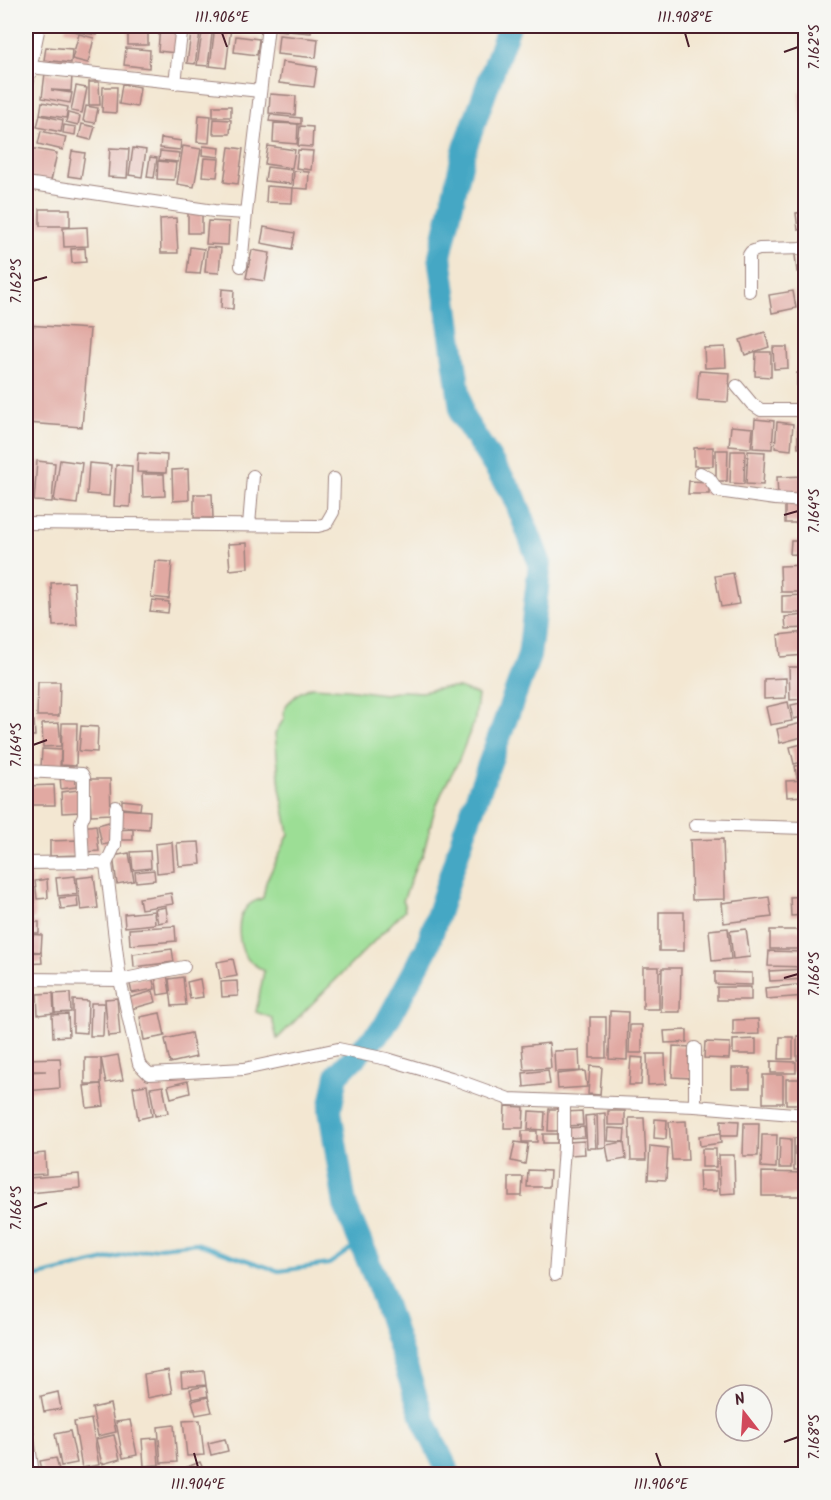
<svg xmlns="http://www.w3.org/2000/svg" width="831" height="1500" viewBox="0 0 831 1500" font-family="Kalam,sans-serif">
<rect width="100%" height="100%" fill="#f6f6f2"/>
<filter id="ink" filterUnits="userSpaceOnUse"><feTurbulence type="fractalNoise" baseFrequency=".0167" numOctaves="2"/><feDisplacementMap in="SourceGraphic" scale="12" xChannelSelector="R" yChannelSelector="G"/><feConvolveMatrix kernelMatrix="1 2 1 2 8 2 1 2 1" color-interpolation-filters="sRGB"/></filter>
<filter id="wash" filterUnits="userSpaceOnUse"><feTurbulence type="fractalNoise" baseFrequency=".008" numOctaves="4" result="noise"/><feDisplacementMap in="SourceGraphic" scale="24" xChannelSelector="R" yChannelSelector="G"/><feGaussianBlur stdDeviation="1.35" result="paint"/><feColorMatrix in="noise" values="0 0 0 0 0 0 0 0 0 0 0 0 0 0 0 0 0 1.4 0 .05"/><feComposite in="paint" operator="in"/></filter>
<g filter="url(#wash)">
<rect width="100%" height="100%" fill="#f3e7d2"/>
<path fill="#9cde95" stroke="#737e60" stroke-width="1.5" d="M311,687L347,689L384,694L403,691L421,692L443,688H459L478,695L475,719L458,762L443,790L434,812L423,855L417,863L403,901L405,910L277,1039L272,1018L256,1012L264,971C258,967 249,962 245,956C239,945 236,922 244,911C248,903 255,901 263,898L266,882L289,834L280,788L275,733L284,719V711L288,703L299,693Z"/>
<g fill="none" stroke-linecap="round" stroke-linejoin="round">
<polyline stroke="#45a7c4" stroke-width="4" points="26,1279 160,1247 196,1243 279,1271 329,1264 361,1242"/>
<polyline stroke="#45a7c4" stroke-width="24" points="449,1474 424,1421 381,1292 345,1205 330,1110 337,1075 384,1027 427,948 465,830 529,656 540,564 514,496 462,416 440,256 464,151 509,26"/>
</g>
<g id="blocks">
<g fill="#e1a9a2">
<polygon points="66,26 99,26 97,35 65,30"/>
<rect x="128" y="26" width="20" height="19"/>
<polygon points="160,26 179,26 176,53 158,51"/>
<polygon points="192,26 201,26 195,64 187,63"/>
<polygon points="203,26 213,26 208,66 197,65"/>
<polygon points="215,26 231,27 226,68 210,66"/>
<polygon points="278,26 312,26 311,33 277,30"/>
<polygon points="789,26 806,26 806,32 790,34"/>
<polygon points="79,34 94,38 88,63 72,59"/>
<polygon points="279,35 318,39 316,58 277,54"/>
<polygon points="236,36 259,39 257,55 234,52"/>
<polygon points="46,47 72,49 71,63 44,60"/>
<polygon points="126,48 150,50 149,68 124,65"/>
<polygon points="282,62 317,67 314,87 279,83"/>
<polygon points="45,73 72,76 71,91 51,90 72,93 70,103 42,98"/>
<polygon points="89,82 99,82 100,105 89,105"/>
<polygon points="122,84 140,87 137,107 119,104"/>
<polygon points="76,86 87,88 82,113 71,111"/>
<polygon points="103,87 117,87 116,113 102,112"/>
<polygon points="806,92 806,111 800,112 799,93"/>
<polygon points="270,94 296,96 295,115 269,113"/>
<polygon points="42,102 68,107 66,118 40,114"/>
<polygon points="86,106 98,108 95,123 83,121"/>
<rect x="213" y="106" width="18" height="11"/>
<polygon points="68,113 80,116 78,125 66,122"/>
<polygon points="40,115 63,120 61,132 37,127"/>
<polygon points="199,115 211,116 209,143 197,142"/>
<polygon points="270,115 301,118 301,124 269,121"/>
<polygon points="214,119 231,120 230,134 213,134"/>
<polygon points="274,123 298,124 297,144 273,142"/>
<polygon points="82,124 95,127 91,140 79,137"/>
<polygon points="64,125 76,127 75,135 63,133"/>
<polygon points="300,126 313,127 312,147 298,146"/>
<polygon points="41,131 66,137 63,150 38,144"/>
<polygon points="161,138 181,141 180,150 160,148"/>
<polygon points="183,146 201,149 194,187 177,184"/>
<polygon points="203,146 220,148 219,157 202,155"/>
<polygon points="268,146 295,150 292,168 265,164"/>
<polygon points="229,147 243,149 238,184 224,182"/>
<polygon points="30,148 57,153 51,181 26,177"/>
<polygon points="110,148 129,149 127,178 108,177"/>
<polygon points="133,148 146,150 142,177 129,175"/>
<polygon points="298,150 313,151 311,170 296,168"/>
<polygon points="72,151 85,153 81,178 68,176"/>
<polygon points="160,151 179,153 178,162 159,160"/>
<polygon points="150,157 157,158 154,178 147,177"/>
<polygon points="204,158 219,159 217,177 202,176"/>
<polygon points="158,161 176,163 174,180 157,179"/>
<polygon points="267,167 292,170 291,184 265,181"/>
<polygon points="294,171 309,172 308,189 293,188"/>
<polygon points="267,186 293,188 292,203 266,202"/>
<rect x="40" y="209" width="30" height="17"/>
<rect x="188" y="212" width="14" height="21"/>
<polygon points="806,212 806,229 798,230 796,213"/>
<polygon points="176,218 178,253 161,253 160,219"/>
<polygon points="208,221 229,222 228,245 206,244"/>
<polygon points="87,227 88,246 64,247 63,228"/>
<polygon points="264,227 295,233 292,249 261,243"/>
<polygon points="190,247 204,249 200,274 187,273"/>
<polygon points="207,247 221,248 219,273 205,272"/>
<polygon points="85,248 86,262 72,263 71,249"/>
<polygon points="252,250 270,253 265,281 246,278"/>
<polygon points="806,254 806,271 797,272 795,255"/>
<polygon points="222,289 234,290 233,309 221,308"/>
<polygon points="793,291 796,308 772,313 769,295"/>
<polygon points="26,325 90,329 82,427 26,423"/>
<polygon points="765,332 769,347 745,355 740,340"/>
<polygon points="725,347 726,367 705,368 704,348"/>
<polygon points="773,347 787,347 788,368 774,369"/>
<polygon points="756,352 771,352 771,377 755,376"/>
<polygon points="699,371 730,373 728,402 697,400"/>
<rect x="797" y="373" width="9" height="14"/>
<polygon points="755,419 774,421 772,449 753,448"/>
<polygon points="777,422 793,424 791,450 775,448"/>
<polygon points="731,426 753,428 751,448 729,446"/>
<polygon points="798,426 806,426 806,447 798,448"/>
<polygon points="713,447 713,466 694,466 694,448"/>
<polygon points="716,450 728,450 727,481 716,481"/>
<polygon points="731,451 745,451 744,484 730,483"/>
<polygon points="748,451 765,452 763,485 746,484"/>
<polygon points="138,453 167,455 166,473 137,472"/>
<polygon points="60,460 82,463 77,504 54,501"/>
<polygon points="37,461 55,463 52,502 34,501"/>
<polygon points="89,463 111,465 109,496 87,494"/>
<polygon points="116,465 132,466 130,507 114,506"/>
<polygon points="188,469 189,500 173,501 172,470"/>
<polygon points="142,474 164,474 165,496 143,497"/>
<polygon points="806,476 806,497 778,498 777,477"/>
<polygon points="689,481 709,482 709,494 688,494"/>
<polygon points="194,494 212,494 213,518 194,518"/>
<polygon points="806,502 806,523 785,523 785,503"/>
<polygon points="791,541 806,541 806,555 790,554"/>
<polygon points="247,543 248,568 230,570 228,544"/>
<polygon points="155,561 172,562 169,599 151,597"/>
<polygon points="806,565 806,592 781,592 780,566"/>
<polygon points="733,573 739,604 721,607 715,576"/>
<polygon points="74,582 77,625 53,626 51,583"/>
<polygon points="806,595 806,613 782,613 782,596"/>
<polygon points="152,600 169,602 168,613 150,611"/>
<polygon points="806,615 806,628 786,629 785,617"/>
<polygon points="806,632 806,655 780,657 778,635"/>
<polygon points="789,667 806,667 806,699 790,700"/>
<polygon points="786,678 786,698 764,699 764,679"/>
<polygon points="38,682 60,682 59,716 37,716"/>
<polygon points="788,702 792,721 770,725 766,707"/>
<polygon points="806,702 806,716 794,719 791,705"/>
<polygon points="26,721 34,721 35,736 26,736"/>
<polygon points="806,722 806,736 780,743 777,729"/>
<polygon points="59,723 61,746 43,747 42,724"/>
<polygon points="62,723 77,723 76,766 61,765"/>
<polygon points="81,726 98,727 97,752 79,751"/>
<polygon points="806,743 806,761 794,764 790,747"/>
<polygon points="26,744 31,744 32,765 26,765"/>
<polygon points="42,749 61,750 60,767 41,767"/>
<polygon points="806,765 806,777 797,778 795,766"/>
<polygon points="75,774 76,787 61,789 60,775"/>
<polygon points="89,779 110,779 111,814 91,815"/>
<polygon points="806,780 806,796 787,797 786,781"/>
<polygon points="54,785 55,805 26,805 26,786"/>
<polygon points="79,790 80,812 62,813 61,792"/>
<polygon points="122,800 141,802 140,810 122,808"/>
<polygon points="119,809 150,811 149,829 118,827"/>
<polygon points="109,822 113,843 102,845 98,825"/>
<polygon points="96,825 99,851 85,852 83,827"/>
<polygon points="133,829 133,840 117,840 117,830"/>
<polygon points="723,839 725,899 692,900 690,840"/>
<polygon points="78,840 78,855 50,856 50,841"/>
<polygon points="172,842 174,871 157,873 155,844"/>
<polygon points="199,842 201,864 179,866 177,843"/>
<polygon points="150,851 151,868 133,870 131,852"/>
<polygon points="129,853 134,881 117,884 113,856"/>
<polygon points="154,870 155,880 136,882 135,872"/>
<polygon points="30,874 32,893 26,894 26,875"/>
<polygon points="75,876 77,894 58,896 56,878"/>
<polygon points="94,876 98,908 81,910 77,878"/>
<polygon points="47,879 48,898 37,899 35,881"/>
<polygon points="171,893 173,904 141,909 139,898"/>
<polygon points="77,896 78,907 61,909 59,898"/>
<polygon points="806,896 806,915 791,916 790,897"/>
<polygon points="26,897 34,897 35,919 26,919"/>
<polygon points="769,897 772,917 724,923 722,903"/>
<polygon points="166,907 168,921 158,923 155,909"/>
<polygon points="154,911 155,924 125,927 124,914"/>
<rect x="659" y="912" width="25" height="39"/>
<rect x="26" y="922" width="13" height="11"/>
<polygon points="175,926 176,941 130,945 129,929"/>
<polygon points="728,928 731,959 712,961 709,930"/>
<polygon points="746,929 750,957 733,959 730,931"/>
<rect x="770" y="930" width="36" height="19"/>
<polygon points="26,934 42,935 41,952 26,951"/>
<polygon points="172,949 174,962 134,967 133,954"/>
<polygon points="769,951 806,952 806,967 768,966"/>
<polygon points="41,952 42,963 26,964 26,953"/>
<polygon points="233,959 237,976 220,979 217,962"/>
<rect x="643" y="967" width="16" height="42"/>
<polygon points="662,968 681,968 680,1012 661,1012"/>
<polygon points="806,969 806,979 770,981 769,971"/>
<polygon points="715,972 752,973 752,985 715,984"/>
<polygon points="167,974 170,993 158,995 155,975"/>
<polygon points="152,976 155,989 132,993 129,980"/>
<polygon points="183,977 186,1005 172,1006 169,979"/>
<polygon points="200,979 203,997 190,999 187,982"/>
<polygon points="237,981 238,996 222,997 221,982"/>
<polygon points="806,984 806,996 766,999 765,988"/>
<rect x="717" y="987" width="34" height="13"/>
<polygon points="26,989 31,990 29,1016 26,1017"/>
<polygon points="153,991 156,1002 131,1009 128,998"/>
<polygon points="53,993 54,1013 38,1015 37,994"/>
<polygon points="70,993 71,1012 55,1013 54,994"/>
<polygon points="117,998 120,1035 108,1036 105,999"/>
<polygon points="73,1000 88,1001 87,1033 73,1032"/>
<polygon points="91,1003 104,1003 103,1036 90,1036"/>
<polygon points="610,1011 628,1012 627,1060 609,1059"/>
<polygon points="160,1013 165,1036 144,1040 140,1017"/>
<polygon points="68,1014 69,1036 53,1037 52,1015"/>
<rect x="590" y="1017" width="16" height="41"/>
<polygon points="758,1019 759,1034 733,1035 733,1020"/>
<polygon points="630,1025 642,1025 642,1053 629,1053"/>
<polygon points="687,1030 687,1042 665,1043 664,1031"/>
<polygon points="191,1033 196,1057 170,1063 165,1039"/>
<rect x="797" y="1036" width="9" height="24"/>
<polygon points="780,1037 793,1037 793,1059 779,1059"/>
<polygon points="756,1039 756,1054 733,1054 733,1040"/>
<polygon points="705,1042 730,1043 729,1059 704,1058"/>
<polygon points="549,1043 551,1068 524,1070 522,1046"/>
<polygon points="673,1046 692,1047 691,1078 672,1077"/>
<polygon points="579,1050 580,1071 555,1072 554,1051"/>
<polygon points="647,1054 665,1054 666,1084 648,1085"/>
<polygon points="118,1055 123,1080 106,1083 101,1058"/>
<polygon points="631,1057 643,1058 641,1085 629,1085"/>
<polygon points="60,1058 61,1069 59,1069 60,1088 26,1091 26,1072 46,1071 26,1071 26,1059"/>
<rect x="85" y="1058" width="16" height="26"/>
<polygon points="771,1061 796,1062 796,1073 771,1073"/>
<polygon points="590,1066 602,1067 600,1095 588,1094"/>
<rect x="732" y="1068" width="18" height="20"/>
<polygon points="548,1070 550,1084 524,1087 523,1073"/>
<polygon points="585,1071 587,1087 558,1089 557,1074"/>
<rect x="763" y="1075" width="20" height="28"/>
<rect x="786" y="1079" width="17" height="25"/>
<polygon points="188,1081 190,1093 171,1098 168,1086"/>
<polygon points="101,1084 104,1106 87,1108 84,1086"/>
<polygon points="147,1085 152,1116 138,1119 133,1087"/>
<polygon points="163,1086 168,1113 155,1116 150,1088"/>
<polygon points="505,1106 524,1107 523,1128 504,1128"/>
<polygon points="549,1109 561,1109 561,1131 548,1131"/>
<polygon points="529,1111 545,1112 544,1130 528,1129"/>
<polygon points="582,1111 583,1125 567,1126 566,1112"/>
<rect x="608" y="1111" width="17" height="14"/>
<polygon points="605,1113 606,1147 598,1148 597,1114"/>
<polygon points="594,1115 596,1148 587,1148 585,1116"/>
<polygon points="629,1118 644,1118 646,1160 631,1160"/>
<polygon points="655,1119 667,1120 666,1139 654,1138"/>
<polygon points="721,1120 739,1121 738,1136 721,1136"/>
<polygon points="686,1121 688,1160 672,1160 669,1122"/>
<polygon points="744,1123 759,1123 758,1156 743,1156"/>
<polygon points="584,1127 585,1137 568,1138 568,1128"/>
<polygon points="609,1128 625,1129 624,1142 608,1141"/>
<rect x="522" y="1131" width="15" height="11"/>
<polygon points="720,1133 721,1143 700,1146 699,1136"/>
<rect x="543" y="1134" width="14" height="9"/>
<polygon points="762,1135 777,1135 776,1168 761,1167"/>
<polygon points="780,1138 791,1139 791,1168 779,1168"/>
<rect x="794" y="1138" width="12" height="32"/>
<polygon points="584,1141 585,1154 569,1155 568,1142"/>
<polygon points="515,1142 528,1144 525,1164 511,1161"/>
<polygon points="624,1142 626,1159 609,1162 606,1145"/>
<polygon points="650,1146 668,1148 666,1180 648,1179"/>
<rect x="702" y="1149" width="14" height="18"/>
<polygon points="45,1153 46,1174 26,1175 26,1155"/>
<polygon points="719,1155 734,1155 735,1193 720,1194"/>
<polygon points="528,1170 550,1171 549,1187 527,1187"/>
<polygon points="699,1171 717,1171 717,1191 700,1191"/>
<polygon points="762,1172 806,1173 806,1196 762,1196"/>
<polygon points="79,1174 80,1188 30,1193 28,1178"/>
<polygon points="509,1177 523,1177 522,1196 509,1196"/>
<polygon points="168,1370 172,1393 147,1398 144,1374"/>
<polygon points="204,1371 206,1385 182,1387 181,1373"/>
<polygon points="206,1386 208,1396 192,1399 190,1389"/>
<polygon points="58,1392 61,1409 44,1412 41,1396"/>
<polygon points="208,1397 212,1412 196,1415 192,1401"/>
<polygon points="110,1404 116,1432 98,1436 92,1408"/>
<polygon points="91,1419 99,1465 82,1468 74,1422"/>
<polygon points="130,1420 137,1455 123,1458 116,1422"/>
<polygon points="200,1420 204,1455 187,1456 183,1421"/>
<polygon points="174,1425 177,1462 161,1463 158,1427"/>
<polygon points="70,1431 77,1463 61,1466 55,1434"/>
<polygon points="114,1435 120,1459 102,1464 96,1439"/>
<polygon points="157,1438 159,1465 144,1466 142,1439"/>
<polygon points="225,1439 228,1451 211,1455 208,1443"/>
<polygon points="56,1458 60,1474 43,1474 40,1461"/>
<polygon points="200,1462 205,1474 188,1474 185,1468"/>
<polygon points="620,1469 620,1474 607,1474 607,1470"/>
<polygon points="594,1470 595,1474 575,1474 575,1473"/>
</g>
</g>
</g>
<g filter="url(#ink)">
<use href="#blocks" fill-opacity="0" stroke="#9e837e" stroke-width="1.5"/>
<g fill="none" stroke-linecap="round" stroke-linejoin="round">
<g stroke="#9e837e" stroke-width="14">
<g id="street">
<polyline points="30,67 260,91"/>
<polyline points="175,83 182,26"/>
<polyline points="26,89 39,26"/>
<polyline points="26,183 214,211 246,213 268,26"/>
<polyline points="241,266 246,213"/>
<polyline points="749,291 749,255 751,252 759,249 806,248"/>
<polyline points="737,386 752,404 761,410 806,410"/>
<polyline points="700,473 709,478 718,491 775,499 806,501"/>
<polyline points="26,523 318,526 326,524 333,512 334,479"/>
<polyline points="249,525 253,476"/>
<polyline points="26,771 82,774 84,778 84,815 81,822 83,862"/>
<polyline points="695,825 806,828"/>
<polyline points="26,863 99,862 106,864 120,980 139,1064 149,1074 244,1069 338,1049 387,1059 451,1078 509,1099 695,1106 806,1115"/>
<polyline points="106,864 115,845 116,807"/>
<polyline points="26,979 120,980 184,967"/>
<polyline points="695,1106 695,1048"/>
<polyline points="555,1275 564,1147 564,1102"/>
<polyline points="26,1424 33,1474"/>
</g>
</g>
<use href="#street" stroke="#fff" stroke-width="12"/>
</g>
</g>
<path fill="none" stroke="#4a1f2b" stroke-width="2" d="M222,33L227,47M685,33L689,47M784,52L798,47M33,281L47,277M784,515L798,511M33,745L47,740M784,978L798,974M33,1208L47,1203M784,1442L798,1437M194,1453L198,1467M656,1453L661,1467"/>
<rect width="831" height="1500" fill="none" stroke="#f6f6f2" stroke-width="66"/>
<g transform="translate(744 1413) rotate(343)"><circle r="28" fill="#f6f6f2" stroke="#b1a0a2" stroke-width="1.5"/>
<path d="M0-4.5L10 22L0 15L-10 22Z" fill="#d1495b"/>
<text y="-9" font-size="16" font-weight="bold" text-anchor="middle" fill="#4a1f2b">N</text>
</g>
<rect x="33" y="33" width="765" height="1434" fill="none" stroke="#4a1f2b" stroke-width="2"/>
<g font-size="15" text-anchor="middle" fill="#4a1f2b">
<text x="222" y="22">111.906°E</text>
<text x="685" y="22">111.908°E</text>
<text transform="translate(814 47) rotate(-90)" y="5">7.162°S</text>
<text transform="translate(16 281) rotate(-90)" y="5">7.162°S</text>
<text transform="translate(814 511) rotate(-90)" y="5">7.164°S</text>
<text transform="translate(16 745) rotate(-90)" y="5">7.164°S</text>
<text transform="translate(814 974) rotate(-90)" y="5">7.166°S</text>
<text transform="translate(16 1208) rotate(-90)" y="5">7.166°S</text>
<text transform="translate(814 1437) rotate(-90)" y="5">7.168°S</text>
<text x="198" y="1489">111.904°E</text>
<text x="661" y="1489">111.906°E</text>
</g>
</svg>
